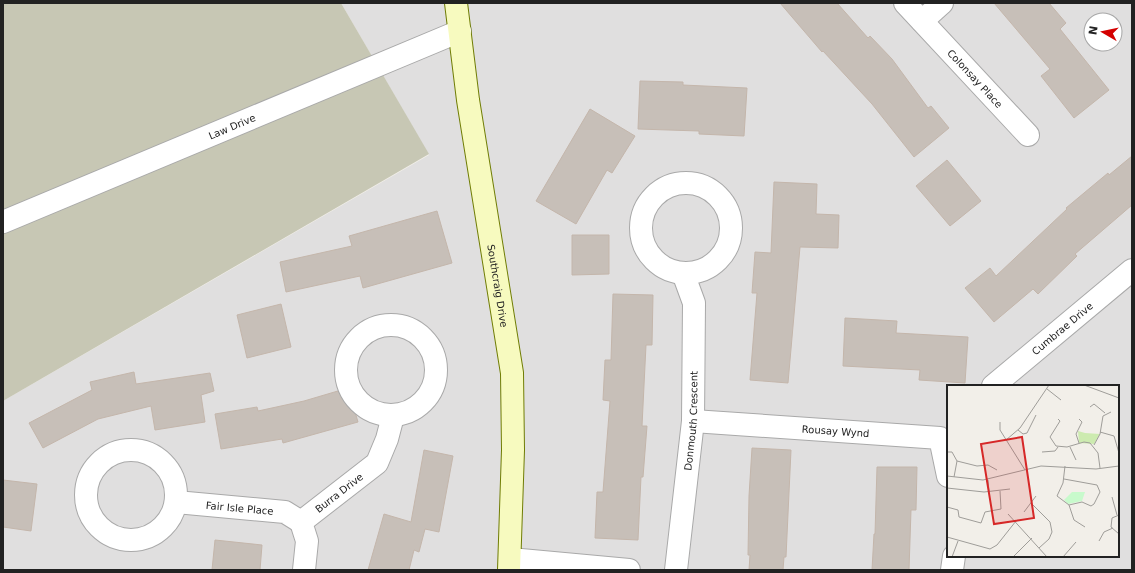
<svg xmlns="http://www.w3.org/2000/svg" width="1135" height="573" viewBox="0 0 1135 573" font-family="'DejaVu Sans',sans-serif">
<rect width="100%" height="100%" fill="#f2efe9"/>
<path fill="#e0dfdf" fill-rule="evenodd" d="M341,3H1132V570H3V401L429,155ZM1091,20H1115V44H1091ZM948,386H1118V556H948Z"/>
<polygon fill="#c7c7b4" points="3,3 341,3 429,154 3,401"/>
<g fill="#c7bfb8" stroke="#c4b6ab">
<polygon points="780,3 837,3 868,38 870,36 892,59 928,108 931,106 949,128 914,157 872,104 823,51 822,52"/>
<polygon points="994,3 1049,3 1066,23 1060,29 1109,90 1074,118 1041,76 1050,69"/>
<polygon points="640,81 683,82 683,85 747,88 744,136 699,134 699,131 638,129"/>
<polygon points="590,109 635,136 612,173 607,170 576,224 536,201"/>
<polygon points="1132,156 1132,205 1075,254 1077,256 1038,294 1033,289 994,322 965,288 990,268 996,276 1067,209 1066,208 1108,173 1109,175"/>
<polygon points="947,160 981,201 950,226 916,186"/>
<polygon points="774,182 817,184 816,214 839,215 838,248 800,247 788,383 750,380 757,293 752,293 755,252 771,253"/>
<polygon points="437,211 452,263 363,288 360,276 286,292 280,262 352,246 349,236"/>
<polygon points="572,235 609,235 609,274 572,275"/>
<polygon points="613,294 653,295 652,345 646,345 642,426 647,426 643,477 641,477 638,540 595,538 597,492 603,492 610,401 603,400 605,360 611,360"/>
<polygon points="281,304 291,347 247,358 237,315"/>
<polygon points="845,318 897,321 896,333 968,337 965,383 919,380 920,370 843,366"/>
<polygon points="134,372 136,384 210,373 214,391 201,395 205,422 155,430 151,406 98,419 43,448 29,423 92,390 90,382"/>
<polygon points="348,388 358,422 283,443 282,439 221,449 215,414 257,407 258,411 304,401"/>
<polygon points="752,448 791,450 786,557 784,557 783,570 749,570 750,555 748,555 749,496"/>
<polygon points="424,450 453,456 439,532 425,529 419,552 414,550 409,570 368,570 384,514 411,522"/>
<polygon points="877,467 917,467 916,510 911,510 909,570 872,570 874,534 875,534"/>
<polygon points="3,480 37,484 31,531 3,527"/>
<polygon points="215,540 262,545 260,570 212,570"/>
</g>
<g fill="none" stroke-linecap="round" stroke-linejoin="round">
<g stroke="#a9a9a9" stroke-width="24">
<g id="street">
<path id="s1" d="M905,3L1028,135"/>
<polyline points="922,21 942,3"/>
<circle cx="686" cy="228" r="45"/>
<path id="s2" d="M3,222L460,31"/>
<circle cx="391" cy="370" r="45"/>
<path id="s3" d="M993,386L1132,270"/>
<path id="s4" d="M693,421L940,438L948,476"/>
<circle cx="131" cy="495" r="45"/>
<path id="s5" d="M176,502L285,512L301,522"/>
<polyline points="510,559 629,570"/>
<path id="s6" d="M304,570L307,541L301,522L377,463L387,439L393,416"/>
<path id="s7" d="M676,570L693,421L694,303L683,273"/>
<polyline points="952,570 954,556"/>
</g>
</g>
<g stroke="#707d05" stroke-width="24">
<g id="secondary">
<path id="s8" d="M456,3L468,100L512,373L513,450L509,570"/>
</g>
</g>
<use href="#street" stroke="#fff" stroke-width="22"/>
<use href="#secondary" stroke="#f7fabf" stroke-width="22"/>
</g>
<g text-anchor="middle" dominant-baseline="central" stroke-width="4" stroke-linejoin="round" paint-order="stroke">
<g font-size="10" fill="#222" stroke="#fff">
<text stroke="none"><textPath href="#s1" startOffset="103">Colonsay Place</textPath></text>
<text stroke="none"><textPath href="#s2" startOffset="248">Law Drive</textPath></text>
<text stroke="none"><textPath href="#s8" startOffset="286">Southcraig Drive</textPath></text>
<text stroke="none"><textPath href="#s3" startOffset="90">Cumbrae Drive</textPath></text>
<text stroke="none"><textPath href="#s7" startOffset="150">Donmouth Crescent</textPath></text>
<text stroke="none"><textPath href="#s4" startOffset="143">Rousay Wynd</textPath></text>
<text stroke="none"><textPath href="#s6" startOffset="97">Burra Drive</textPath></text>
<text stroke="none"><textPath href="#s5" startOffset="64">Fair Isle Place</textPath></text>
</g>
</g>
<g transform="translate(947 385)">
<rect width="172" height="172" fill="#f2efe9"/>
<path d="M131,46L138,48L153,49L147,59L132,58Z" fill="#cdebb0"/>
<path d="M125,107H138L135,116L121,119L117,115Z" fill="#c8facc"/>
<path fill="none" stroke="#9f9d99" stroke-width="1" d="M137,0L172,13M100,4L114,15M143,22L147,19L158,28M111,34L113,36L103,52L109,61L120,62L137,57L143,58L151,68L153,83M53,37V45L78,85M71,45L76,49L80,48L89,30M153,47L167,51L172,68M59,55L73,43L102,0M132,58L129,49L135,37L132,34M147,60L153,49L156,31L164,27M123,62L129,75M0,67H5L10,76L7,92M95,67L108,66L111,62M10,76L30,81L41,80L50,85M0,91L36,95L94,81L149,84L172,81M117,94L150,100L153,107L147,119L144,121L135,117L122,120L110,111L116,98L118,81M41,95L42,107M0,103L37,107L63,104M165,112L170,130M84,118L103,137L105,147L102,154L92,163M122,120L127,135L138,142M0,122L11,125L12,132L34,138L38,127L54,124L53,106M77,127L89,111M61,129L100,172M172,130L165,133L164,142L172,149M0,152L43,164L50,160L69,136M152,156L157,147L166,143M5,172L11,156M66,172L85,153M116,172L129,157"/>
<path fill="#d62828" fill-opacity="0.15" stroke="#d62828" stroke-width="2" d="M75,52L87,133L47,139L34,59Z"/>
<rect width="172" height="172" fill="none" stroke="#222" stroke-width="2"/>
</g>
<rect width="1135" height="573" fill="none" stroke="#222222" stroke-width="8"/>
<g transform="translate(1103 32) rotate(279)"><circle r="19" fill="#ffffff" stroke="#a7a7a7"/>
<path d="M0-3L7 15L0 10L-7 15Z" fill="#d40000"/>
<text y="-6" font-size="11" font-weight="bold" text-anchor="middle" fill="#222222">N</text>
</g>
</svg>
